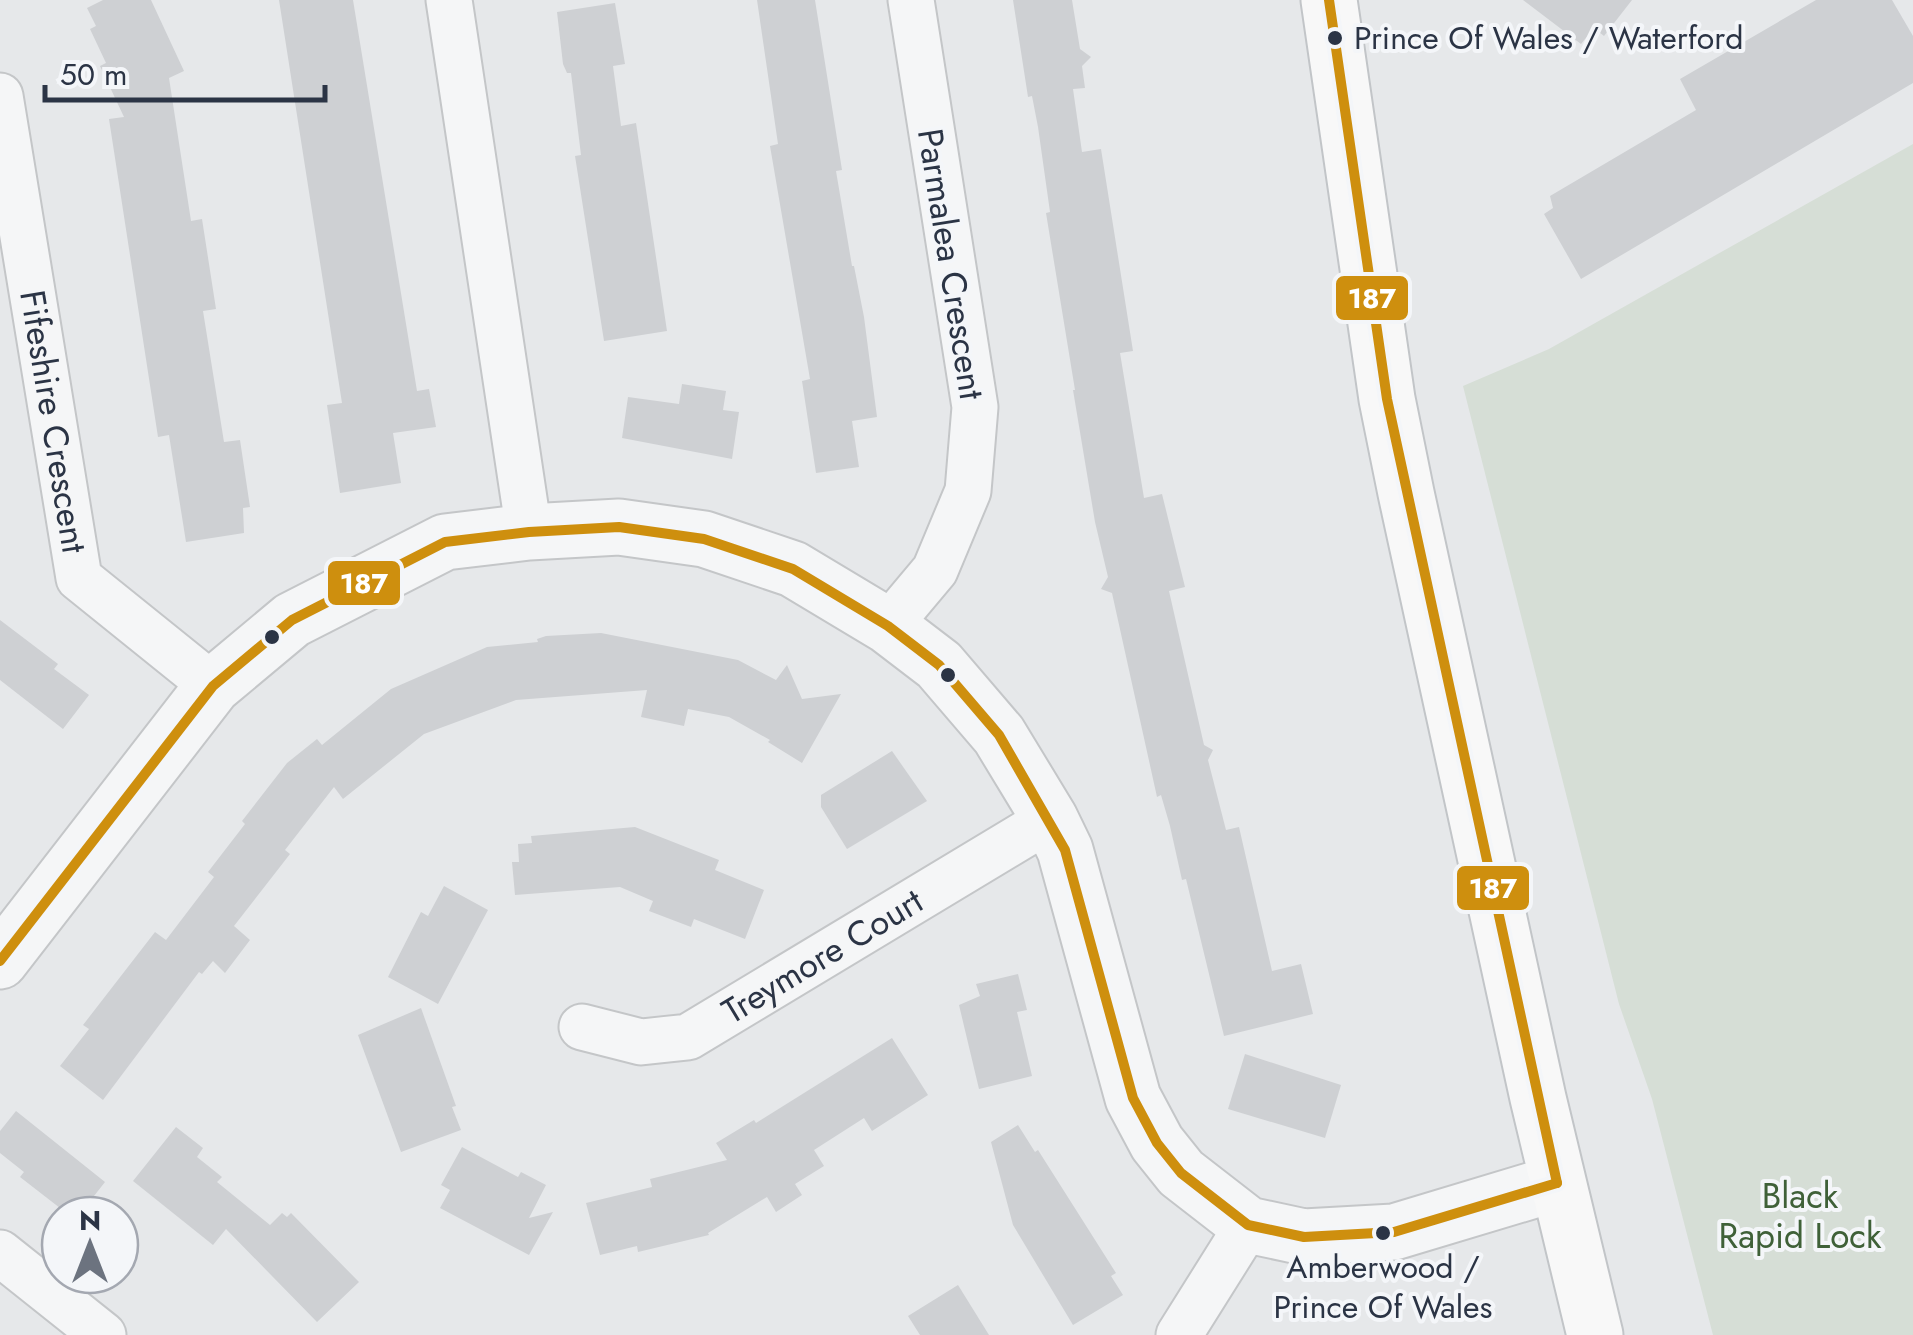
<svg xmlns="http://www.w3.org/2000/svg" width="1913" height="1335" viewBox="0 0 1913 1335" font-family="Jost,sans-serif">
<rect width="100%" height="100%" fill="#e6e8ea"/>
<polygon fill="#d6ded6" points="1913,144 1913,1335 1713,1335 1652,1099 1619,1004 1463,386 1549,349"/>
<g fill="#ced0d3">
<polygon points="103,0 151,0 184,71 169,78 191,221 202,219 216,309 203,311 224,442 240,440 250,507 243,508 244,533 186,542 169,435 158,437 109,119 124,117 100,66 106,63 90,29 96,26 87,8"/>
<polygon points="279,0 353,0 417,391 429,389 436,427 393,433 401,483 340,493 327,405 342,403"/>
<polygon points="757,0 815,0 842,170 836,171 852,266 854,266 864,317 877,417 852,421 859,467 816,473 802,381 810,379 770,146 778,144"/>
<polygon points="1013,0 1072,0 1080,49 1091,57 1082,66 1085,88 1073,89 1082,152 1101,149 1133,351 1120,353 1144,498 1162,494 1185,587 1169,591 1204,745 1213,750 1208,760 1226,830 1239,827 1272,971 1301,964 1313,1014 1224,1036 1186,879 1182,880 1170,826 1161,795 1157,797 1112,593 1101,589 1108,577 1095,522 1073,390 1075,390 1046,213 1050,212 1038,127 1032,96 1028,97"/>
<polygon points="1523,0 1632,0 1604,36 1594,28 1581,44"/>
<polygon points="1816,0 1892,0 1913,36 1913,83 1581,279 1544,214 1553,208 1550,196 1696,110 1680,79"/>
<polygon points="615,3 625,64 613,66 621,126 636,123 667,331 604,341 575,156 581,155 571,73 567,73 563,64 557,12"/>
<polygon points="682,384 726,391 723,410 739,412 732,459 622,438 628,397 679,404"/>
<polygon points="0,620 58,664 54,669 89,695 63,729 0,680"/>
<polygon points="601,633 738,660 776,680 787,665 802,699 841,694 802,763 768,742 770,740 729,717 688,709 684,726 641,717 647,690 516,700 424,734 343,799 334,787 285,850 290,854 234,926 250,940 225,973 213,961 202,974 199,972 103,1100 60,1066 89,1029 83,1025 155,932 166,940 214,877 208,872 245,824 242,821 287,763 317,739 322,745 391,689 487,647 538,642 537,639 546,636"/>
<polygon points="892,751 927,801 847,849 821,807 821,795"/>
<polygon points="635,827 719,860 715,870 764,890 745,939 694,919 691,927 649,911 653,901 620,887 515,895 512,862 519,862 518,844 532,843 531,836"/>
<polygon points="444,886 488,910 438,1004 388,977 421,912 428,916"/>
<polygon points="1018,974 1027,1010 1017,1012 1032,1076 979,1089 959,1005 980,996 976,984"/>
<polygon points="421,1008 456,1106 452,1107 461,1130 401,1152 358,1035"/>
<polygon points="892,1038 928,1095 872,1131 864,1118 814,1150 824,1166 795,1184 802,1195 776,1212 767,1197 708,1233 709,1235 638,1252 637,1246 600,1255 586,1203 652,1187 650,1179 727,1160 716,1143 754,1120 756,1123"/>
<polygon points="1245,1054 1341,1085 1325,1138 1228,1109"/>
<polygon points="16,1111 105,1182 79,1215 69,1215 20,1177 24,1172 0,1153 0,1131"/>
<polygon points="1018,1125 1035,1152 1038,1150 1116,1273 1111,1276 1123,1295 1073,1325 1013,1225 991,1142"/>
<polygon points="176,1127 203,1148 197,1157 222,1177 217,1182 270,1225 282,1213 287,1217 291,1213 359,1282 317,1322 226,1229 213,1245 133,1181"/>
<polygon points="462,1147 518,1177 521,1172 546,1185 529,1218 553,1212 529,1255 440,1208 450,1190 441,1185"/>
<polygon points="958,1285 989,1335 920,1335 908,1316"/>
</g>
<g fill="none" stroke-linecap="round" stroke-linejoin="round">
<g stroke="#c4c6c8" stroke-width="49">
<g id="minor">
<polyline points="449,0 529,532"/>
<path id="s1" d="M0,96L79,578L213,686"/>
<polyline points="888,626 935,570 968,491 975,407 911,0"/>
<path id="s2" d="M582,1027L641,1042L688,1037L1050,819"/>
<polyline points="0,1253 103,1335"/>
<polyline points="1179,1335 1248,1225"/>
</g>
</g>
<g stroke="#c4c6c8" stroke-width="59">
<polyline id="tertiary" points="0,961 213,686 292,620 445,542 529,532 619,527 704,539 793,569 888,626 939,665 999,735 1050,819 1065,850 1133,1098 1157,1143 1181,1173 1248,1225 1304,1237 1394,1232 1557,1183"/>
</g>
<g stroke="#c2c5c8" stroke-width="59">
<polyline id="primary" points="1329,0 1387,399 1406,493 1538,1098 1595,1335"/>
</g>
<use href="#minor" stroke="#f5f6f7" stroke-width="45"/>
<use href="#tertiary" stroke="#f5f6f7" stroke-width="55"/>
<use href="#primary" stroke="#f8f8f8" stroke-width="55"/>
<g stroke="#f4f6f9" stroke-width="18">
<g id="bus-1">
<polyline points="1329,0 1387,399 1557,1183"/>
<polyline points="0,961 213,686 292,620 445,542 529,532 619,527 704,539 793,569 888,626 939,665 999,735 1065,850 1133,1098 1157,1143 1181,1173 1248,1225 1304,1237 1394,1232 1557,1183"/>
</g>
</g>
<use href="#bus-1" stroke="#ce8f0e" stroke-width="10"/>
</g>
<g fill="#2b3445" stroke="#f4f6f9" stroke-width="4">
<circle cx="1335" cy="38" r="9"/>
<circle cx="272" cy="637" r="9"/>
<circle cx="948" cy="675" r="9"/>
<circle cx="1383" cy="1233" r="9"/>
</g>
<g text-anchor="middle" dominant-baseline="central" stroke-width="8" stroke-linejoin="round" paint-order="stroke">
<g font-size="32" fill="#2b3445" stroke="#f4f6f9" text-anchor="start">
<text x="1354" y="38">Prince Of Wales / Waterford</text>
<text x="1383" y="1267" text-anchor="middle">Amberwood /<tspan x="1383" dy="40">Prince Of Wales</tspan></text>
</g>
<g font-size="35" fill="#2b3445" stroke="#f4f6f9">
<text transform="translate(951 264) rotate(81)">Parmalea Crescent</text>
<text stroke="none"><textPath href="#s1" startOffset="330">Fifeshire Crescent</textPath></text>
<text stroke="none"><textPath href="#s2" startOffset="265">Treymore Court</textPath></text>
</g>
<g font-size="35" fill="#3f6138" stroke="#f4f6f9">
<text x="1800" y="1196">Black<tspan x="1800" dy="40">Rapid Lock</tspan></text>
</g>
</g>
<g stroke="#f4f6f9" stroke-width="4">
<rect x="1334" y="274" width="76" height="48" rx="10" fill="#ce8f0e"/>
<rect x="326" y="559" width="76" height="48" rx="10" fill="#ce8f0e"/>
<rect x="1455" y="864" width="76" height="48" rx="10" fill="#ce8f0e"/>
</g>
<g font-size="28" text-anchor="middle" font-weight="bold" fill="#fff">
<text x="1372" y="308">187</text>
<text x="364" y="593">187</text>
<text x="1493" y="898">187</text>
</g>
<g transform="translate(90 1245)"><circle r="48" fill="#f4f6f9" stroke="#a4a8b1" stroke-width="2.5"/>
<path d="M0-8L18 38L0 25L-18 38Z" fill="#6c737f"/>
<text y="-15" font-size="28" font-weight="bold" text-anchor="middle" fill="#2b3445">N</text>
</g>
<path d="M45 85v15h280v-15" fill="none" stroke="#2b3445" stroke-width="5"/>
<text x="60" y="85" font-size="30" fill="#2b3445" stroke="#f4f6f9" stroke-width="8" paint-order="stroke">50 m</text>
</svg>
